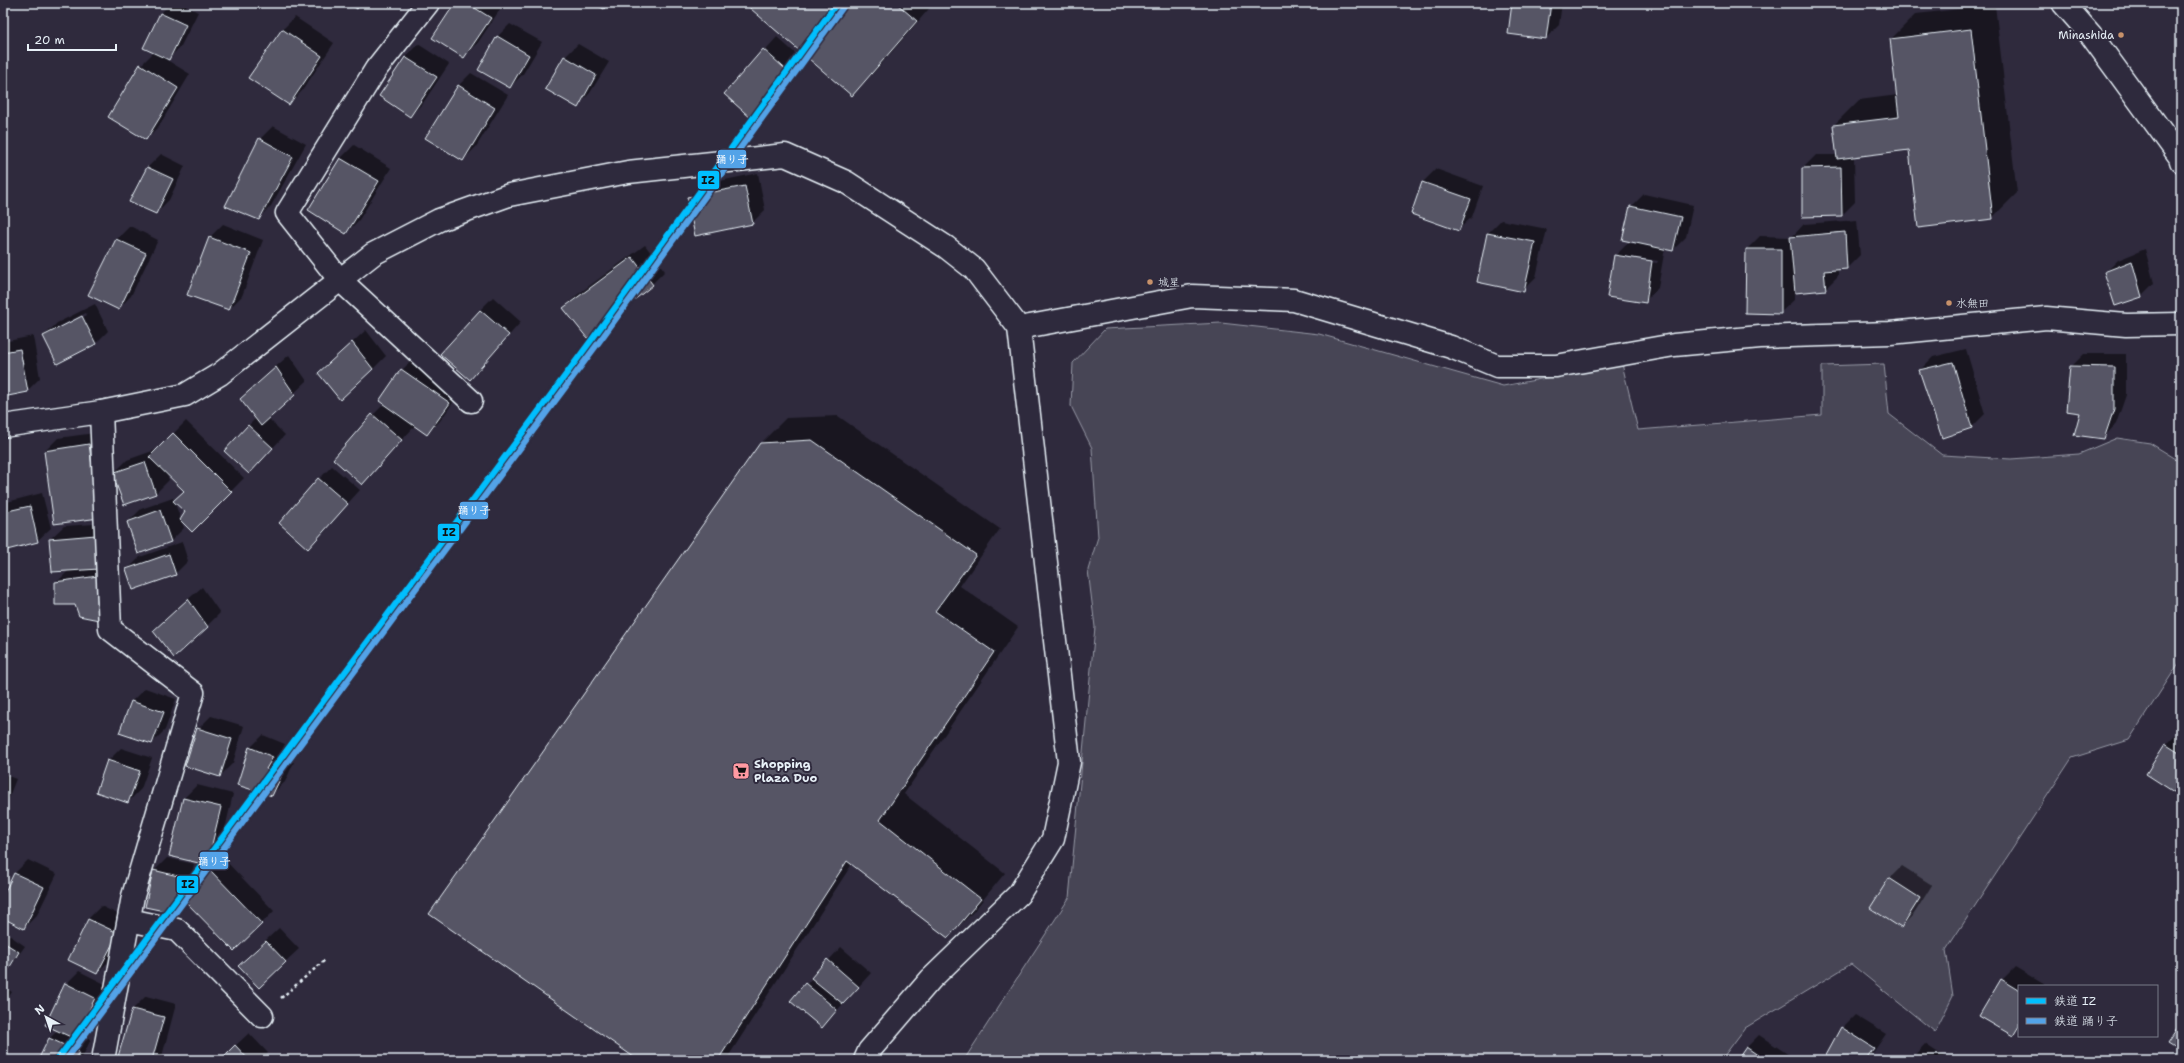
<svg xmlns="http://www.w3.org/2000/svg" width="2184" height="1063" viewBox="0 0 2184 1063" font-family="'Shantell Sans','Klee One',sans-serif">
<rect width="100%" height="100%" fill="#2f2a3d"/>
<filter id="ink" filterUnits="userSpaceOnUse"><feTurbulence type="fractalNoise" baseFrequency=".025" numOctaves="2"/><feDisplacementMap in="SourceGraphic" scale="8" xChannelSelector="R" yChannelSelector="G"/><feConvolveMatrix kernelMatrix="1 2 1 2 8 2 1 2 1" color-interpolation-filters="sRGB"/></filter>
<g filter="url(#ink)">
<polygon fill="#464455" stroke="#979aa6" points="1221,323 1319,334 1503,386 1622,364 1638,430 1822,415 1822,366 1884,364 1889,414 1942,455 2011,459 2079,454 2117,438 2150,443 2181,462 2181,660 2129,740 2072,758 1946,950 1953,996 1935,1032 1851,964 1745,1028 1721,1060 964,1060 1069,898 1095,627 1088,570 1098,537 1092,448 1071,406 1073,363 1105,329"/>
<g fill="#0007" fill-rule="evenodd">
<polygon points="171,3 179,3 198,12 181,46 167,60 190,74 159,126 146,139 141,65 154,52 144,47 161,13"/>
<polygon points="456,3 500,3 503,5 477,44 464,57"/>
<polygon points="746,3 934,3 876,70 851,95"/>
<polygon points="1513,3 1562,3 1559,25 1546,38"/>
<polygon points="1995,5 2017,193 1992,218 1909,149 1854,156 1855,202 1842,215 1803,168 1816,155 1838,155 1834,125 1859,100 1898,95 1891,39 1916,14"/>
<polygon points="295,17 334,43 302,91 289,104 282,30"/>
<polygon points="510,24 542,42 523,74 510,87 497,37"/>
<polygon points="777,37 805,62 753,118 725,94"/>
<polygon points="418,44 449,64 423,103 410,116 380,96 405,57"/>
<polygon points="578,44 609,62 590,93 577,106 565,57"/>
<polygon points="471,73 508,95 476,147 463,160 458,86"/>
<polygon points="273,126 306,144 271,206 258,219 260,139"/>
<polygon points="354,145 391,168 359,220 346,233 309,210 341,158"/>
<polygon points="161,154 185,166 169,200 156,213 131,201 148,167"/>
<polygon points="1436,169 1483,186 1472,217 1458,230 1412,213 1423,182"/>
<polygon points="758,173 765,210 752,223 688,198 701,185"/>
<path d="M1644,194L1693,205L1686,237L1673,250L1665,248L1658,288L1645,301L1615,256L1628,243L1638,244L1631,207ZM1624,256L1658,261L1657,263L1624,258Z"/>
<polygon points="1501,220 1547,229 1536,277 1523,290 1478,281 1488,233"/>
<polygon points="1857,220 1860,255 1847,268 1838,269 1838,276 1825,289 1794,286 1794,300 1780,313 1747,249 1760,236 1792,237 1804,224"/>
<polygon points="223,224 263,240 242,296 229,309 189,294 210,237"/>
<polygon points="130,226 158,240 131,296 118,309 117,239"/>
<polygon points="645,245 665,271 652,284 587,337 564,308 577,295"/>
<polygon points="2145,249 2154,283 2141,296 2105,273 2118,260"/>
<polygon points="493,297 521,322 470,379 480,310"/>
<path d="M95,304L108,331L95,344L44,336L57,323ZM86,313L87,315L58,330V327Z"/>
<polygon points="366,330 386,356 373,369 333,360"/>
<polygon points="33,336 40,378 27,391 3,396 3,342"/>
<polygon points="1966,349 1985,414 1972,427 1943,437 1920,370 1933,357"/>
<polygon points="2084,354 2126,354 2126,395 2116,424 2103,438 2082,413 2071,367"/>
<polygon points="289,355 307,381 268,418 285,435 262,459 248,426 256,418 254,386"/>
<polygon points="415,357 462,390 440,421 427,434 415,426 362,483 373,415 384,404 402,370"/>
<polygon points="838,416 1000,529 960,586 1018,627 904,794 1005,873 973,912 948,937 852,864 726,1060 639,1060 761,443 786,418"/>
<polygon points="186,421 244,478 192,531 186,512 185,491 166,472 169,480 156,493 124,504 114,473 127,460 158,449"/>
<polygon points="102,432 112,504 45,451 58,438"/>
<polygon points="332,466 360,490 308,547 319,479"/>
<polygon points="42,493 51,528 37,541 3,550 3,503"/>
<polygon points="173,498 184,528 171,541 128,522 141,509"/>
<polygon points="109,523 111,563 76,604 56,583 69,570 50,539 64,526"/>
<polygon points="182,542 188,561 175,574 127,570 140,557"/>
<polygon points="202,587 220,613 207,626 167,618"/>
<polygon points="145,688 176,699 165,730 152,743 121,732 132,701"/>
<polygon points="211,716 244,726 233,763 220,776 198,729"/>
<polygon points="2179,732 2181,733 2181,789 2177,793 2166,745"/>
<polygon points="263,735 285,744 279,755 294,762 285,782 271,795 250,748"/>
<polygon points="121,748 152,758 141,789 128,802 108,761"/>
<polygon points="3,774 16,779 3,812"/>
<polygon points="197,785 233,794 220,851 207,864 184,798"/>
<polygon points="167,858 194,864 188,892 223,858 274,911 261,924 186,900 174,912 154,871"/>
<polygon points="28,860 57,874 37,915 24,928 3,917 3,898 15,873"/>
<polygon points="1902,866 1932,885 1914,914 1901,927 1889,879"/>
<polygon points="101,906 130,920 110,960 97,973 88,919"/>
<polygon points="279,928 299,949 259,986 252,953"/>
<polygon points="3,931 25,946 3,977"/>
<polygon points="841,947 871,973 822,1027 791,1001"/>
<polygon points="2015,967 2047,986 2019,986 2019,1028 2013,1035 2002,980"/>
<polygon points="79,971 107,985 88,1025 79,1033 91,1039 81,1060 39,1060 50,1038 58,1030 66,984"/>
<polygon points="3,986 12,992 3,1006"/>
<polygon points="146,996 176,1004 161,1060 118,1060 133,1009"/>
<polygon points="1855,1015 1886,1034 1868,1060 1824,1060 1842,1028"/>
<polygon points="249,1033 268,1053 262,1060 220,1060"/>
<polygon points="1759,1035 1789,1055 1786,1060 1738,1060 1746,1048"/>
<polygon points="1925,1044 1949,1060 1910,1060"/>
</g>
<g fill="#575565" stroke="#e8f1f8">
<polygon points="349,3 361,3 357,9"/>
<polygon points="455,3 467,3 491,18 464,58 432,38"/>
<polygon points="593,3 608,3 604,9"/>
<polygon points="744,3 896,3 917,21 852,96"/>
<polygon points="1512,3 1551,3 1546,39 1508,34"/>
<polygon points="160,13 186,25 169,60 143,48"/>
<polygon points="282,29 322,56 289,105 248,78"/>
<polygon points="1971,29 1993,219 1918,228 1909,150 1837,159 1833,125 1899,117 1890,39"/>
<polygon points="497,36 529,55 510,88 478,70"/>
<polygon points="763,49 792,75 753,120 724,94"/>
<polygon points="564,56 596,75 578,108 545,89"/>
<polygon points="405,57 437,77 410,117 379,96"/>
<polygon points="140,64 178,88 146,140 108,117"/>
<polygon points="458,85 495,108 463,161 425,138"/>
<polygon points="259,138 293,157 259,220 225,206"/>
<polygon points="340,158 379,181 346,234 308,210"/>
<polygon points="147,167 173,179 156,214 129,202"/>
<polygon points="1841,167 1842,216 1802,217 1802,168"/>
<polygon points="1422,182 1471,199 1459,231 1411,214"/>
<polygon points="745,186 753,224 695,236 687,197"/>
<polygon points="1630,206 1681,217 1673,251 1622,240"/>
<polygon points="1845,232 1847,269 1824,271 1826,290 1795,293 1790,237"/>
<polygon points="1487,233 1535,242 1524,292 1477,282"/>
<polygon points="209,237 251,253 229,310 187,295"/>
<polygon points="116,239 146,253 119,310 88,295"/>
<polygon points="1746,249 1781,249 1781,314 1745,313"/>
<polygon points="1614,255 1652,261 1646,303 1607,297"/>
<polygon points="632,257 653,285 587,338 563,308"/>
<polygon points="2132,261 2142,297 2115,306 2104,272"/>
<polygon points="480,310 509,335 470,380 440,354"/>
<polygon points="82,316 96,344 57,364 43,336"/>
<polygon points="352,342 373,369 340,400 318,373"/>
<polygon points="20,349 28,392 3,397 3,352"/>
<polygon points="1953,362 1972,428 1942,438 1919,370"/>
<polygon points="2070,366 2114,367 2114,409 2104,439 2074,435 2080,413 2066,411"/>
<polygon points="276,367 295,395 261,426 240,399"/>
<polygon points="401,369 450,403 427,435 379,401"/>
<polygon points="372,414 402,440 362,485 333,459"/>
<polygon points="248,425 273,448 249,474 224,451"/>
<polygon points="173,433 232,492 192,532 180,520 185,512 173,501 184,491 149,457"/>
<polygon points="812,440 976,555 935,611 994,652 880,820 981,899 948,938 847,861 718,1060 638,1060 429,914 760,443"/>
<polygon points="89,444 99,518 54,524 44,451"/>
<polygon points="145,462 156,494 124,505 112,473"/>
<polygon points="318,478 348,504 308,549 279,523"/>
<polygon points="30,506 38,542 3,551 3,512"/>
<polygon points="160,510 171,542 138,554 127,522"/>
<polygon points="96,535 99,569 52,572 49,539"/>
<polygon points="169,554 176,575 133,590 126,569"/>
<polygon points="98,576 99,620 79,616 75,605 55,605 55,582"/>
<polygon points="188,599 208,627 174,658 153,631"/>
<polygon points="131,701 164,712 152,744 119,733"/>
<polygon points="197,728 232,739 220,777 185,766"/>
<polygon points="2165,744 2181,754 2181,789 2177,794 2146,774"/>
<polygon points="249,747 273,757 266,769 282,775 272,796 237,785"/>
<polygon points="107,760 140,771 128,803 96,792"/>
<polygon points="183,798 221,807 207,865 169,856"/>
<polygon points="153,870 182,877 174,913 145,907"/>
<polygon points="210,870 262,924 234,951 181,897"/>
<polygon points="14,873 44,887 24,929 3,918 3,896"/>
<polygon points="1889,878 1920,898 1901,928 1870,908"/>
<polygon points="88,919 118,933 97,974 68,960"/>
<polygon points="266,941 286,962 259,988 238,966"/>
<polygon points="3,942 19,952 3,978"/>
<polygon points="827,959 859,987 843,1004 811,978"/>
<polygon points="2001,979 2019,990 2019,1026 2013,1036 1979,1016"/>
<polygon points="65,983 95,998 75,1039 45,1025"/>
<polygon points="805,983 837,1010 822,1028 790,1001"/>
<polygon points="132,1009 164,1017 152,1060 117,1060"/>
<polygon points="2181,1023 2181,1051 2168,1043"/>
<polygon points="1841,1027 1874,1048 1865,1060 1823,1060"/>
<polygon points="49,1038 79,1052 75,1060 38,1060"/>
<polygon points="235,1045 249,1060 220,1060"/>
<polygon points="1746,1047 1765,1060 1737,1060"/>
</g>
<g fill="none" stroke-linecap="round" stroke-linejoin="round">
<g stroke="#e8f1f8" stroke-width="25">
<g id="street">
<polyline points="428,3 376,69 287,213 339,279 471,401"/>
<polyline points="101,412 110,629 193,693 133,896 103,1060"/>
<polyline points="129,920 177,930 262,1016"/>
</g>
</g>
<g stroke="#e8f1f8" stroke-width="25">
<g id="secondary">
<polyline points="1019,328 1192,296 1294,300 1451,347 1497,366 1556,366 1674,345 1760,337 1890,333 2046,318 2126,325 2181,324"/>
<polyline points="3,426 101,412 185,395 220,374 373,254 439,220 509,195 628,172 785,155 846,182 946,247 974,269 1019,328 1069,762 1053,839 1019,894 931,979 869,1051 865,1060"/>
</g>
</g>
<g stroke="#e8f1f8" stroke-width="25">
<polyline id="highway" points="2063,3 2091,35 2180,157 2181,161"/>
</g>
<polyline stroke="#e8f1f8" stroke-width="2.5" stroke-dasharray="3 3" stroke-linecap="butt" points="281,998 325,960"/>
<use href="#street" stroke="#2f2a3d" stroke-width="22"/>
<use href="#secondary" stroke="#2f2a3d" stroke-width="22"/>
<use href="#highway" stroke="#2f2a3d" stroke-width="22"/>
<g stroke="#2f2a3d" stroke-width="9">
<polyline id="rail-1" points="57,1060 593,338 837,3"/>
</g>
<g stroke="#2f2a3d" stroke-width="9">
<polyline id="rail-2" points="66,1060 599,342 843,7"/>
</g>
<use href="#rail-1" stroke="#00bfff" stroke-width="6"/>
<use href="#rail-2" stroke="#53a3e8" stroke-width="6"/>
</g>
</g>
<defs>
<g id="supermarket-square" transform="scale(0.9)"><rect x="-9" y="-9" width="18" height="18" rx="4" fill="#ff9aa2" stroke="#2f2a3d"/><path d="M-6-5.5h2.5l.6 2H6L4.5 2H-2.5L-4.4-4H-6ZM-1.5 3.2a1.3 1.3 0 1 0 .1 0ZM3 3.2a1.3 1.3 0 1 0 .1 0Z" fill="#111"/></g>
</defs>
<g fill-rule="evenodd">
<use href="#supermarket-square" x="741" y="771"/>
</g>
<g fill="#c7916a" stroke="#2f2a3d" stroke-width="1.5">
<circle cx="2121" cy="35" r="3.5"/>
<circle cx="1150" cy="282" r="3.5"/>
<circle cx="1949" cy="303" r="3.5"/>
</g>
<g text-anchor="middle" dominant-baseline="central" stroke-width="4" stroke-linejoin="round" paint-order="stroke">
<g font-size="11" fill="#e8f1f8" stroke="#2f2a3d" text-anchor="start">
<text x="2114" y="35" text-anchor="end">Minashida</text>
<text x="1158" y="282">城星</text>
<text x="1956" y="303">水無田</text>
</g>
<g font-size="12" font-weight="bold" fill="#e8f1f8" stroke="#2f2a3d" text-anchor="start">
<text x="754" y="764">Shopping<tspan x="754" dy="14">Plaza Duo</tspan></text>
</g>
</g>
<g stroke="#2f2a3d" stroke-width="1.5">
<rect x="717" y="149" width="30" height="20" rx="4" fill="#53a3e8"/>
<rect x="697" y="170" width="23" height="20" rx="4" fill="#00bfff"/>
<rect x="459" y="501" width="30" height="19" rx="4" fill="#53a3e8"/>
<rect x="437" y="523" width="23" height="19" rx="4" fill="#00bfff"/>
<rect x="199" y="851" width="30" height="19" rx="4" fill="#53a3e8"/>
<rect x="176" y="875" width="23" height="19" rx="4" fill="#00bfff"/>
</g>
<g font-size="11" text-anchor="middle" font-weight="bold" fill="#fff">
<text x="732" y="163">踊り子</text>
<text x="474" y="514">踊り子</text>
<text x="214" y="865">踊り子</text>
</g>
<g font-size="11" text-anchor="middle" font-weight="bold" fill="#111">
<text x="708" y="184">IZ</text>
<text x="449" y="536">IZ</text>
<text x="188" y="888">IZ</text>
</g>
<rect width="2184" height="1063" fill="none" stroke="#2f2a3d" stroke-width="16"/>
<rect x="8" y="8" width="2168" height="1047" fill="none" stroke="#e8f1f8" stroke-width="1.5" filter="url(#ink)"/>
<rect x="2018" y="985" width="140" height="52" fill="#2f2a3d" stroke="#797a88"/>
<rect x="2026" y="998" width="20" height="6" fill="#00bfff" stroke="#797a88"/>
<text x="2054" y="1005" font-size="12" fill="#e8f1f8">鉄道 IZ</text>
<rect x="2026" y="1018" width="20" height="6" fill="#53a3e8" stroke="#797a88"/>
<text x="2054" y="1025" font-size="12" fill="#e8f1f8">鉄道 踊り子</text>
<g transform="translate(46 1017) rotate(320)" stroke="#2f2a3d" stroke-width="3" paint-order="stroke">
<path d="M0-3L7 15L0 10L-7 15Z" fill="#e8f1f8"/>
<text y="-6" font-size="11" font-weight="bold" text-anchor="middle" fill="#e8f1f8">N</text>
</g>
<path d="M28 44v6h88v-6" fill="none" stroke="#e8f1f8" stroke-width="2"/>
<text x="34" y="44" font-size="12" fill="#e8f1f8" stroke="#2f2a3d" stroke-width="3" paint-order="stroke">20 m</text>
</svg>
